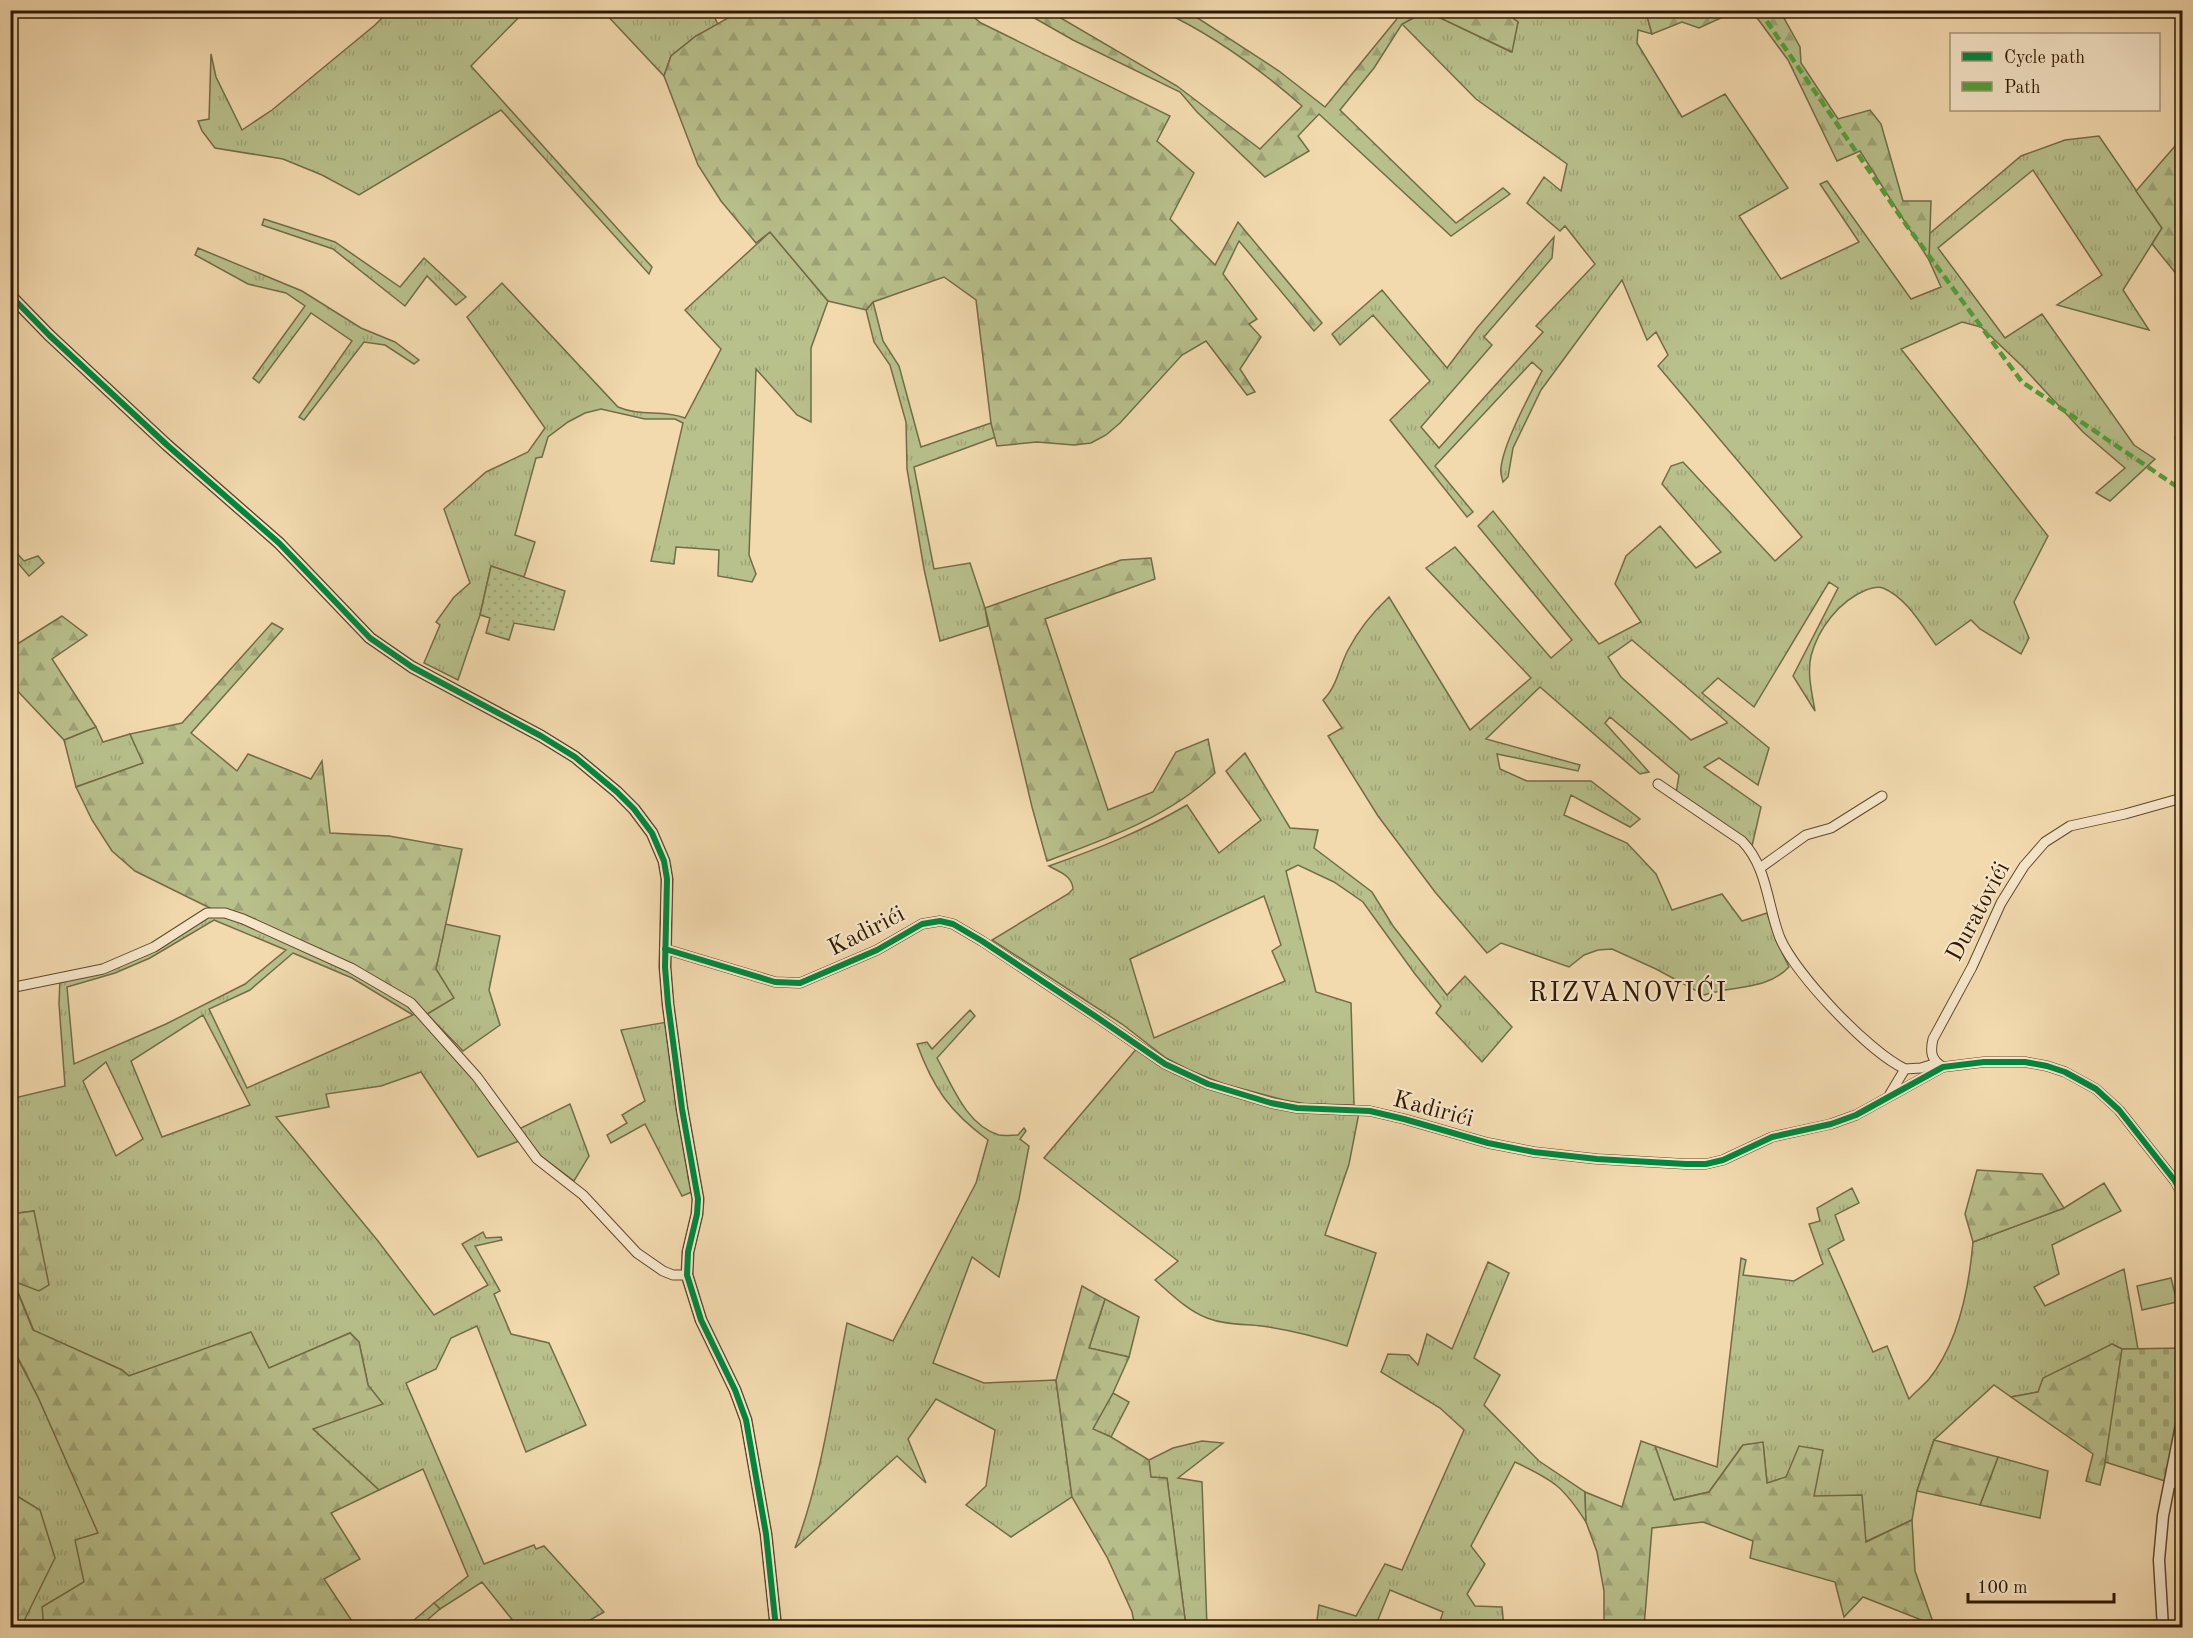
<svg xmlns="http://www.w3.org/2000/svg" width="2193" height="1638" viewBox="0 0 2193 1638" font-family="'Old Standard TT',serif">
<defs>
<pattern id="grass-tufts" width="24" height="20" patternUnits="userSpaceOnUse" patternTransform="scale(1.5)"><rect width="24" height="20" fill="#b8c08c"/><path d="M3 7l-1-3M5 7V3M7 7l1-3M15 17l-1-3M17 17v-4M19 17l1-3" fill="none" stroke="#9ea477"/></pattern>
<pattern id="forest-firs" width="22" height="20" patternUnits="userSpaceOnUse" patternTransform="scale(1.5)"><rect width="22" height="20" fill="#b8c08c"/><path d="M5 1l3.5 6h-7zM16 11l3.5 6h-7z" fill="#9ea477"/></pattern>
<pattern id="cemetery-stones" width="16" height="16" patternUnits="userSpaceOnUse" patternTransform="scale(1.5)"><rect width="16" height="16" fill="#b8c08c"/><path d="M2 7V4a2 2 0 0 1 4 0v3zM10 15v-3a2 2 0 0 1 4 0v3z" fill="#9ea477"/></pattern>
<pattern id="garden-dots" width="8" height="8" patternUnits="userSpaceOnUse" patternTransform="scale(1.5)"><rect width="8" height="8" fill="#b8c08c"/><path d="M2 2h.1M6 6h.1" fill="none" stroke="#9ea477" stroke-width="1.8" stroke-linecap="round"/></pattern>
</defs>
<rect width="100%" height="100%" fill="#f2d9ae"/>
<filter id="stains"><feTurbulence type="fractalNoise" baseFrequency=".00333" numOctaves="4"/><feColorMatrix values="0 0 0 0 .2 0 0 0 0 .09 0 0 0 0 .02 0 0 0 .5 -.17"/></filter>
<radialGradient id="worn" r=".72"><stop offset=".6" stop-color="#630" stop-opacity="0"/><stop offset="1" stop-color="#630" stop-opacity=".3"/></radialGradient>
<g fill="url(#grass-tufts)" stroke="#736c46" stroke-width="1.5" fill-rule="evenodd">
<polygon points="390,10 525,11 471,66 652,267 649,274 501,110 359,195 322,175 283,159 215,148 202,131 198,121 209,119 211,54 216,77 242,130 272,110 375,25"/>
<polygon points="603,11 712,11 718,25 696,36 671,56 664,76"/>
<path d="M1426,11L1511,52L1518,22L1504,11H1654L1647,16L1652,34L1638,30L1637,43L1682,117L1725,94L1788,188L1739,216L1781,279L1859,242L1820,184L1827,181L1911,299L1941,287L1929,260V234L2021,156L2065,140L2099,136L2162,228L2123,290L2149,330L2057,305L2102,275L2033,170L1938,248L2005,338L2042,314L2134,445L2155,459L2110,501L2096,493L2125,468L2083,432L2022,366L1981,327L1962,322L1901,349L2048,536L2014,602L2029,638L2021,654L1980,629L1971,620L1936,645C1922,626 1907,598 1883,588C1878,586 1871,588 1866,590C1839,601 1818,629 1811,656C1807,674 1812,693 1815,711L1793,676L1838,588L1829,582L1754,707L1718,678L1702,693L1769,748L1758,785L1719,758L1704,767L1761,807L1752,846L1676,794L1679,775L1610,717L1605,723L1649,772L1640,774L1540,687L1486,739L1580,765L1578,771L1497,754L1500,769L1527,781H1591L1640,819L1630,827L1571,795L1564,815L1627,843L1656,874L1672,910L1722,894L1742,921L1767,913L1776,940L1789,967C1766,991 1734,985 1704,995L1656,969L1612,949L1598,950L1584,955L1569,967L1501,943L1487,953L1435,892L1378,816L1328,736L1342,728L1323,700C1337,687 1339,667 1348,650C1358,631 1373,612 1389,597L1470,730L1531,678L1426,568L1455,547L1551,658L1572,640L1478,526L1493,511L1599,644L1641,622L1615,584L1626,556L1660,526L1696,568L1721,552L1662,484L1671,466L1683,462L1775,561L1802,537L1658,366L1668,355L1656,332L1647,340L1622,280L1541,390L1513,448L1508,477L1503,482C1502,478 1500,473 1501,468C1503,444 1530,394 1542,371L1532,362L1435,466L1473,512L1467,517L1390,420L1430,381L1373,315L1340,345L1332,334L1382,290L1447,368L1477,328L1554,237L1552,258L1484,337L1492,345L1421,427L1439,448L1543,332L1536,326L1595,264L1565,226L1560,231L1527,203L1544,177L1561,191L1567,164L1476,99L1402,24ZM1632,640L1727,722V723L1691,740L1621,677L1608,657Z"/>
<polygon points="264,219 335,242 400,287 424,258 466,297 456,305 427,276 405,306 333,249 262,225"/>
<path d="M770,232L828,301L811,348V422L797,415L756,369L749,555L756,574L752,582L718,576L719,550L676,547L674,564L651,561L683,423L675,419H645L601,409L585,413L568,422L548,437L542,457L536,458L515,535L535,542L524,577L491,566L480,615L458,680L424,663L440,625L436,622L454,597L470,583L444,509L486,472L528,452L545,428L467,317L502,283L618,407C641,417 663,409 685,418L721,349L685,310Z"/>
<polygon points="198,248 302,291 361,328 395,342 419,360 414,364 385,345 364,342 304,420 299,417 352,341 311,313 259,383 253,378 305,306 286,293 248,284 195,255"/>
<polygon points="873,302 883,341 899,366 921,447 991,423 996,437 914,467 934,569 970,563 985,608 988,626 940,641 924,569 907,469 906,422 890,365 874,342 866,310"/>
<polygon points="10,546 24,561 38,556 44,563 29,576 11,555"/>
<polygon points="96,727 103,742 130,734 144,763 76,787 64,740"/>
<path d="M1245,753L1290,828L1318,830L1314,848L1372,892L1393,926L1447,995L1465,976L1512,1027L1482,1062L1436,1013L1441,1006L1415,974L1363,902L1334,882L1298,865L1286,871L1316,992L1351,1003L1354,1105L1306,1104L1284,1100L1224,1084L1189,1070L1166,1058L1122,1024L992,940L1068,894L1073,889C1072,875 1059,872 1049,866C1097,849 1143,831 1187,805L1219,853L1261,820L1226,771ZM1264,896L1281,945L1272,951L1285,981L1154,1038L1130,959Z"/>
<path d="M216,911L358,971L432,1022L522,1140L478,1157L421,1072L381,1086L326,1094L329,1107L276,1117L378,1241L434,1315L488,1285L462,1244L483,1232L486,1238L501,1237L502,1240L475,1246L500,1291L494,1294L511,1334L549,1343L586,1425L526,1452L477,1326L451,1338L436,1369L406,1383L484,1564L534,1545L536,1549L544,1546L604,1612L578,1627H518L482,1582L440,1609L434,1603L468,1576L423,1469L379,1490L312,1428L368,1385L359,1342L350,1333L268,1369L251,1333L129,1376L122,1370L34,1331L13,1280L34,1211L11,1214V1172L17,1169L11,1136L10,1099L65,1086L59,1004L60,978L107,968ZM214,920L286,950L245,984L166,1024L74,1064L67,987L115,973L150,958ZM293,953L352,978L413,1015L247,1088L209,1009L250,990ZM203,1015L250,1105L162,1137L131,1061ZM106,1062L143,1139L116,1156L83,1081Z"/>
<polygon points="445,924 500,936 489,990 500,1025 463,1051 427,1014 453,998 436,969"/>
<path d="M970,1010L975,1016L937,1058C952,1085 966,1125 999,1135C1004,1136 1012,1135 1018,1135L1024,1128L1026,1131L1020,1139L1029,1146L1019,1199L999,1277L972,1257L933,1363L984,1383L1056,1380L1072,1497L1011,1537L966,1505L986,1486L995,1430L936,1399L908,1439L926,1483L897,1456L795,1548C822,1477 832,1398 847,1323L893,1341L976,1183L988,1140C950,1112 933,1088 917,1044L927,1042L932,1049Z"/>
<polygon points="667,1022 694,1191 682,1196 645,1124 611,1143 607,1135 627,1123 622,1115 645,1101 621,1030"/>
<path d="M1138,1047L1166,1066L1272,1105L1359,1113L1349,1164L1325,1235L1376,1253L1347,1346C1318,1337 1291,1330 1262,1326C1244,1324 1225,1325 1207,1318C1188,1311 1171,1294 1155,1280L1178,1261L1044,1158Z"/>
<polygon points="570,1104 589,1156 574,1181 541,1156 519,1129"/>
<path d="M2104,1183L2121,1211L2052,1245L2059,1274L2034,1287L2045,1306L2124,1269L2138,1349H2122L2112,1344L2038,1392L2011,1397L1994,1385L1934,1440L1917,1491L1912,1520L1865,1542L1814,1497L1786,1477L1767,1484L1763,1443L1743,1445L1709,1492L1673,1500L1655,1446L1717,1467L1741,1258L1746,1260L1743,1275L1794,1281L1823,1264L1809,1224L1820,1221L1817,1208L1852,1188L1859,1203L1835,1215L1844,1240L1828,1249L1873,1352L1887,1346L1909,1399C1915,1392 1923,1386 1929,1379C1959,1342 1969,1288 1973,1242L2064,1208Z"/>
<path d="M1488,1262L1509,1273L1474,1358L1500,1375L1484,1405L1539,1461L1585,1492L1586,1522C1563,1486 1553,1480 1515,1462L1471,1546L1485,1564L1467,1594L1475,1606L1502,1607L1504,1627H1438L1443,1612L1390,1590L1375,1627L1316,1628L1319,1605L1356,1616L1385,1564L1402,1570L1464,1430L1440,1408L1381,1372L1388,1354L1409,1355L1418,1365L1427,1334L1452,1349Z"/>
<polygon points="1105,1299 1139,1317 1129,1357 1089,1348"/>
<polygon points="10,1344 38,1397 99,1534 84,1582 43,1607 44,1627 20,1627 39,1510 11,1492"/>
<polygon points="1113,1393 1129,1402 1111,1437 1092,1429"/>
<polygon points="1202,1441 1223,1443 1178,1478 1202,1482 1207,1627 1186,1627 1167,1479 1150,1477 1149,1460 1173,1448"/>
<polygon points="1998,1457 2048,1471 2040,1518 1980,1505"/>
</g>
<g fill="url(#forest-firs)" stroke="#736c46" stroke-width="1.5">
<polygon points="742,10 966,11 981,23 1170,116 1157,141 1194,173 1170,219 1215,265 1238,222 1322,323 1314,331 1239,241 1223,274 1257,319 1249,324 1261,337 1240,369 1255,392 1247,395 1206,341 1182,355 1120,423 1106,435 1091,443 1074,445 1037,442 997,446 991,423 976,300 944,277 873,302 866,310 828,301 770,232 756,243 721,201 698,165 664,76 671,56 696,36"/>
<path d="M1022,11H1049L1177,86L1260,149L1302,106C1261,70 1211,34 1162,11H1187L1279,71L1325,107L1396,20L1401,11H1504L1518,22L1512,52L1426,11L1402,24L1374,68L1340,110L1456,223L1503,188L1510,194L1451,236L1319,114L1298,136L1309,151L1265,177L1197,112L1180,92L1073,40Z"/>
<polygon points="1654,11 1654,10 1736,11 1699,28 1682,22 1652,34 1647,16"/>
<polygon points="1752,11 1780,11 1800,47 1801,63 1838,119 1870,110 1881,124 1903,201 1931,201 1929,260 1860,151 1837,161 1788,60"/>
<polygon points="2182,138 2182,281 2152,244 2162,228 2136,191"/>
<polygon points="2182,430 2182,479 2175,437"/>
<path d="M1151,558L1155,579L1045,619L1108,810L1153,792L1176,752L1208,739L1215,773C1169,817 1106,839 1047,861L1032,807L985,608L1121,560Z"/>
<polygon points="62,616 87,635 52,659 96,727 64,740 10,683 11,648"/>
<polygon points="272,623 283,629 191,733 237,771 248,754 311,779 322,761 330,833 389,836 462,849 436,969 454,998 427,1014 358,971 216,911 135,871 112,851 92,820 76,787 143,763 130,734 182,723"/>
<polygon points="1977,1170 2042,1174 2064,1208 1973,1242 1965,1214"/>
<polygon points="34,1211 49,1285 39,1291 13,1281 33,1330 122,1370 129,1376 251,1332 269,1368 350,1333 359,1342 368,1385 383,1404 313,1429 379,1490 331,1513 360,1559 324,1579 356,1627 44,1627 42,1607 84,1582 75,1540 98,1533 38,1397 11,1344 11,1214"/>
<polygon points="1082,1286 1105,1299 1089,1348 1129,1357 1113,1393 1093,1429 1111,1437 1149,1460 1151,1477 1167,1478 1186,1627 1135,1627 1132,1612 1107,1557 1072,1497 1056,1380"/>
<polygon points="2112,1344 2122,1349 2109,1447 2100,1485 2086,1481 2093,1454 2011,1397 2038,1392 2043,1378"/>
<polygon points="1934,1440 1998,1457 1980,1505 1917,1491"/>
<polygon points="1641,1441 1655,1446 1674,1500 1709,1492 1743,1445 1763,1442 1767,1483 1786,1477 1799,1446 1823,1450 1814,1496 1862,1495 1866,1542 1912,1520 1915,1571 1934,1625 1863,1597 1844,1617 1835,1582 1750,1558 1753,1541 1703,1522 1652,1528 1644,1627 1604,1627 1604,1591 1597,1552 1586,1522 1585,1492 1622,1507"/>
<polygon points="10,1492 40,1510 55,1558 21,1627 11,1627"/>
<polygon points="434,1603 440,1609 419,1627 406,1627"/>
</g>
<polygon fill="url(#cemetery-stones)" stroke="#736c46" stroke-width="1.5" points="2182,1348 2182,1398 2168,1482 2105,1462 2122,1349"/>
<polygon fill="#b8c08c" stroke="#736c46" stroke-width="1.5" points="2171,1278 2177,1302 2142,1310 2137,1286"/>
<polygon fill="url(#garden-dots)" stroke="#736c46" stroke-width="1.5" points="491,566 565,591 554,630 514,623 509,640 486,633 490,618 480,615"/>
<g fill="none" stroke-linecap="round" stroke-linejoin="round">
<g stroke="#5f482c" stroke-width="11">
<g id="minor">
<path d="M1658,784L1742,841C1768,868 1767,905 1780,938C1796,975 1869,1052 1905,1069L1890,1094"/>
<polyline points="1760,868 1806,835 1831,828 1882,796"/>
<polyline points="665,949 775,982 800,983 877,950 922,924 940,921 953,924 982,941 1098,1018 1165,1064 1208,1084 1271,1103 1297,1108 1370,1111 1404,1119 1488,1143 1534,1152 1597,1159 1686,1164 1706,1164 1723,1160 1772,1137 1831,1124 1856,1115 1943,1067 1984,1062 2025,1062 2047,1066 2065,1072 2096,1089 2119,1110 2175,1181 2182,1194"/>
<polyline points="10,988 103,969 154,947 207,913 225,913 243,919 351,968 411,1003 477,1077 537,1159 583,1195 637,1253 663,1271 673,1275 687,1275"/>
<path d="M1943,1067C1931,1060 1930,1052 1933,1039L1972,967L2001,903L2024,866L2045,842L2070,826L2125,814L2182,798"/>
<polyline points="1905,1069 1921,1068 1937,1063"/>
<polyline points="2171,1483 2182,1484"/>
</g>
</g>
<g stroke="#5f482c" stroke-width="13">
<g id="tertiary">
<polyline points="10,295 49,335 167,445 279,543 370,638 412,667 541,736 575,757 617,792 634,809 652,833 664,861 667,879 665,967 668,1004 682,1109 698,1199 697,1214 688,1252 687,1275 701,1320 735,1390 746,1420 766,1534 776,1628"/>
<polyline points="2163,1628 2159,1560 2163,1516 2182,1420"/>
</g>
</g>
<use href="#minor" stroke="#f7e6ca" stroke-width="9"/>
<use href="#tertiary" stroke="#f7e6ca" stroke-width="10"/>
<polyline stroke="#52a13c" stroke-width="4.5" stroke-dasharray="9 4.5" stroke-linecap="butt" points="1759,10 1907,226 2022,382 2182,490"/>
<g stroke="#f7e6ca" stroke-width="10">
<g id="cycleway">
<polyline points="10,295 49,335 167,445 279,543 370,638 412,667 541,736 575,757 617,792 634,809 652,833 664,861 667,879 665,967 668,1004 682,1109 698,1199 697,1214 688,1252 687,1275 701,1320 735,1390 746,1420 766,1534 776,1628"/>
<polyline points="665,949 775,982 800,983 877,950 922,924 940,921 953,924 982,941 1098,1018 1165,1064 1208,1084 1271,1103 1297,1108 1370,1111 1404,1119 1488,1143 1534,1152 1597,1159 1686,1164 1706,1164 1723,1160 1772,1137 1831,1124 1856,1115 1943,1067 1984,1062 2025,1062 2047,1066 2065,1072 2096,1089 2119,1110 2175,1181 2182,1194"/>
</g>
</g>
<use href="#cycleway" stroke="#00873e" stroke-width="6"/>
</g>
<g text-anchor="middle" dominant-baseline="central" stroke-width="4.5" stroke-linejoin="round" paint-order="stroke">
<g font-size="24" fill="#2e1800" stroke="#f7e6ca">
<text transform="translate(1979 912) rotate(-62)">Duratovići</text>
<text transform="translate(867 932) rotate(-27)">Kadirići</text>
<text transform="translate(1433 1110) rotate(15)">Kadirići</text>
</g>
<g font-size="27" letter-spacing="1.5" fill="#2e1800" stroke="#f7e6ca">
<text x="1628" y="993">RIZVANOVIĆI</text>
</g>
</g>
<rect width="2193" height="1638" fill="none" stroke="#f2d9ae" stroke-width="36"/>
<rect x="12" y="12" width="2169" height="1614" fill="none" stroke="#2e1800" stroke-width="3"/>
<rect x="18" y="18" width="2157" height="1602" fill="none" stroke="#2e1800" stroke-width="1.5"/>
<rect x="1950" y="33" width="210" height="78" fill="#f7e6ca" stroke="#a79479" stroke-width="1.5"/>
<rect x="1962" y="52" width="30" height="9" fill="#00873e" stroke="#a79479" stroke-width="1.5"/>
<text x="2004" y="63" font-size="18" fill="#2e1800">Cycle path</text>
<rect x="1962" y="82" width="30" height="9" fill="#52a13c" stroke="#a79479" stroke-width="1.5"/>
<text x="2004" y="93" font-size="18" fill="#2e1800">Path</text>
<path d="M1968 1593v9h146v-9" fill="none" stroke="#2e1800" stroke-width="3"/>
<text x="1977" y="1593" font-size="18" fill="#2e1800" stroke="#f7e6ca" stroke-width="4.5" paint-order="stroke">100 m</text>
<rect width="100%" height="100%" filter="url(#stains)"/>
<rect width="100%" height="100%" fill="url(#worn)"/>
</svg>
